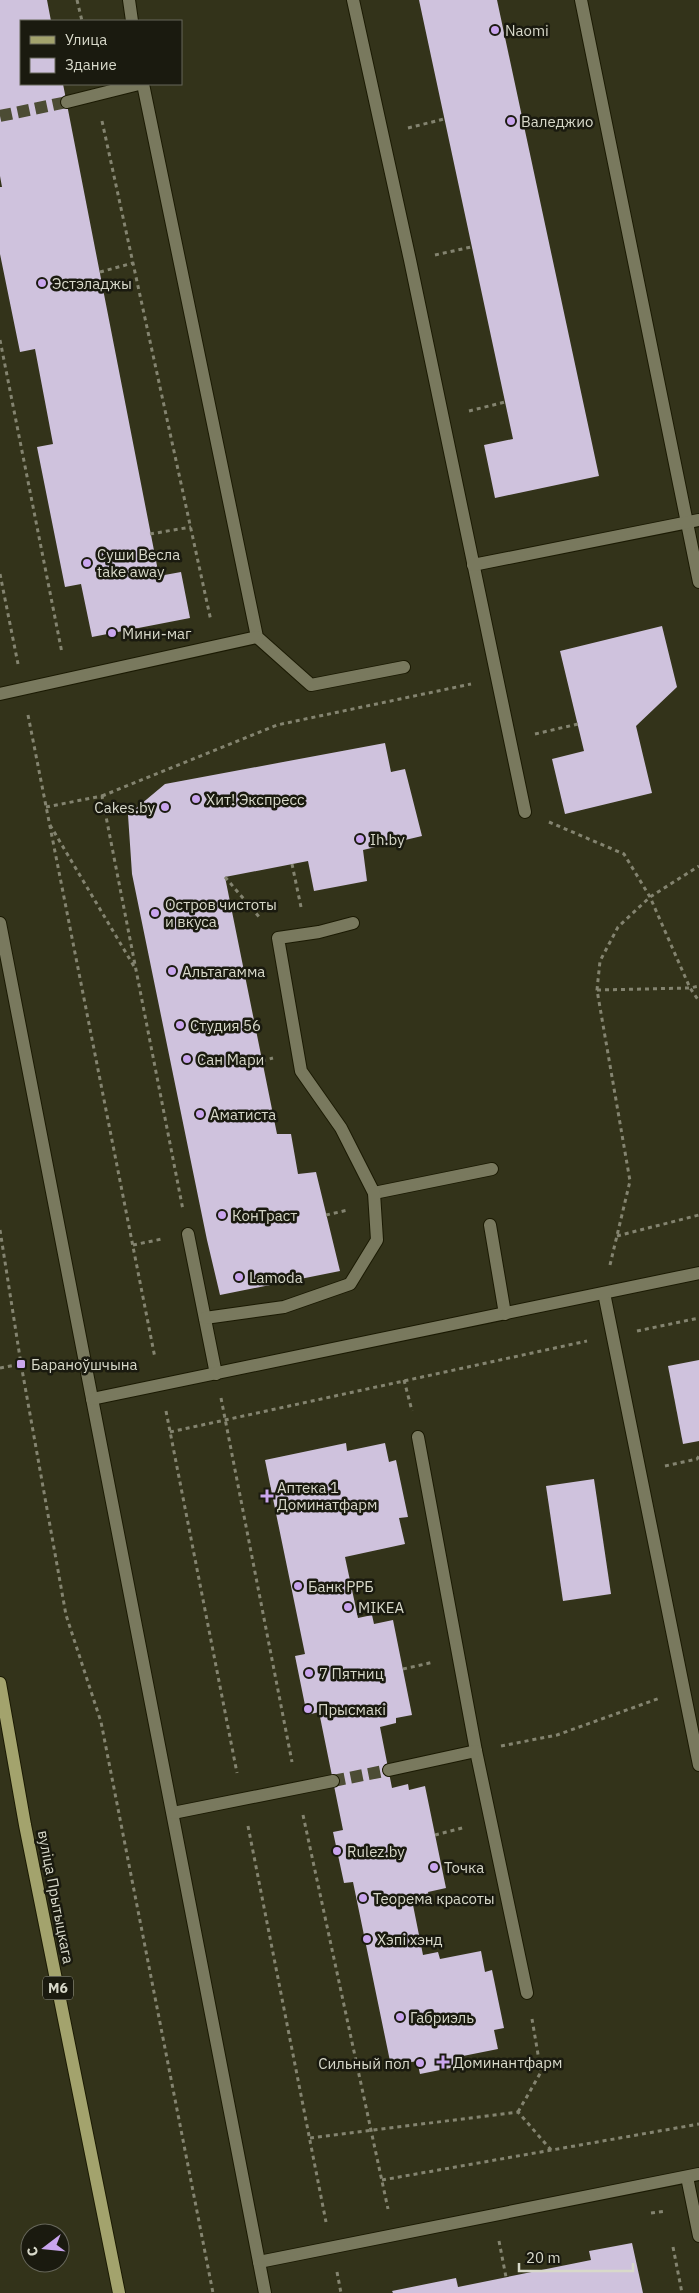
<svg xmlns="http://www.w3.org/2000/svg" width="699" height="2293" viewBox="0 0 699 2293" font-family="'IBM Plex Sans',sans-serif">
<rect width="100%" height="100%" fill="#33331a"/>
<g fill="#cfc2dd">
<polygon points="0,0 47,0 51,21 21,21 21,84 63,84 159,576 181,572 190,618 92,637 81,584 65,587 37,447 53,444 35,349 20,352 0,254 0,187 2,187 0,176"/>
<polygon points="419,0 497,0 599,476 495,498 484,445 513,439"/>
<polygon points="662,626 677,687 636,726 652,793 565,814 552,759 584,751 560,651"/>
<polygon points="385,743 391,772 405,769 422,836 363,850 367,881 314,891 308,861 225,877 277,1134 291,1134 298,1174 316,1172 340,1271 220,1295 207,1240 132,874 128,815 165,784"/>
<polygon points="699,1360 699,1441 683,1444 668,1366"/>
<polygon points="346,1443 347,1451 385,1443 389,1462 396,1460 408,1517 399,1518 405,1544 345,1557 358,1618 372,1615 374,1624 393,1620 412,1715 396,1718 396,1723 380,1727 392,1788 408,1784 409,1790 425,1786 446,1888 428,1892 429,1897 412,1900 423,1955 438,1952 440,1959 481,1951 485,1972 492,1970 504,2028 494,2030 498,2049 463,2056 465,2065 420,2074 417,2061 391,2066 353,1882 344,1883 333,1832 343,1830 319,1712 307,1715 295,1656 305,1654 265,1460"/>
<polygon points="594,1479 611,1594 563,1601 546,1486"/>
<polygon points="632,2243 643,2293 393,2293 392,2291 456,2278 458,2287 591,2260 589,2251"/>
</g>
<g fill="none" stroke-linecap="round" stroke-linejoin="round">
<g stroke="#4c4c34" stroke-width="12" stroke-dasharray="12 6" stroke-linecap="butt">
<polyline points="0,116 67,102"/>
<polyline points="333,1781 389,1770"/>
</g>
<g stroke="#1b1a03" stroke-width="14">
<g id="minor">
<polyline points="129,0 132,21"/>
<polyline points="353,0 410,260 525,812"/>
<polyline points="581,0 699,582"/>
<polyline points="143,84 257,637 311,685 404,667"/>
<polyline points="67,102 139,84"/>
<polyline points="473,565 699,520"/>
<polyline points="0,694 257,637"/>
<polyline points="0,923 265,2293"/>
<polyline points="374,1193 492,1169"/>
<polyline points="490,1225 505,1314"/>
<polyline points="188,1234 216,1374"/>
<polyline points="604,1293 699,1765"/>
<polyline points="205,1318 284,1307 350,1284 377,1240 374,1193 341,1128 301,1071 278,938 319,932 353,923"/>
<polyline points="92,1399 699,1273"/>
<polyline points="418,1437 476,1751 527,1993"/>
<polyline points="389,1770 476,1751"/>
<polyline points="173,1813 333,1781"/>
<polyline points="687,2177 699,2236"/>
<polyline points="259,2262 699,2174"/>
</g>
</g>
<g stroke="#1b1a03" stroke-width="14">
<polyline id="major" points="0,1683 25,1825 119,2293"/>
</g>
<g stroke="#848470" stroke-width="3" stroke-dasharray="4 4" stroke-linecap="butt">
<polyline points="77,0 82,21"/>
<polyline points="102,121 211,621"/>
<polyline points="408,128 444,119"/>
<polyline points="435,255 471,247"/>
<polyline points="100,272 133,263"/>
<polyline points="0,340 62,653"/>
<polyline points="469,411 505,402"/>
<polyline points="150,534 191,527"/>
<polyline points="0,574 18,664"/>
<polyline points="28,715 155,1358"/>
<polyline points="535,734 578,724"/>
<polyline points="102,796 277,725 471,684"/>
<polyline points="46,807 102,796 183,1210"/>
<polyline points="549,822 624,854 650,897 690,988 699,1001"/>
<polyline points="50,825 135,968"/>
<polyline points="292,864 301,907"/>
<polyline points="225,877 260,918"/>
<polyline points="597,990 690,988 699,986"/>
<polyline points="262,1061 273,1058"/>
<polyline points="326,1215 348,1210"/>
<polyline points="0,1230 21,1364 66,1615 101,1722 213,2293"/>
<polyline points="617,1236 699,1215"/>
<polyline points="133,1245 162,1239"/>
<polyline points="610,1265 630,1181 597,990 600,961 618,927 650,897 699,866"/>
<polyline points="637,1331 699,1318"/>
<polyline points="0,1368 21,1364"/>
<polyline points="404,1380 412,1411"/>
<polyline points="221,1398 292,1762"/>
<polyline points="166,1411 237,1773"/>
<polyline points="170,1432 587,1341"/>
<polyline points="665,1466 697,1459 699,1456"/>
<polyline points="403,1669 434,1662"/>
<polyline points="501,1746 557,1735 660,1698"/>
<polyline points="303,1815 388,2209"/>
<polyline points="248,1826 326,2222"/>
<polyline points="435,1835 466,1827"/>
<polyline points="518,2112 541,2072 532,2019"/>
<polyline points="310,2138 518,2112 552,2151"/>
<polyline points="382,2180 699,2124"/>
<polyline points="651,2213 666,2211"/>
<polyline points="499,2241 506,2277"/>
<polyline points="673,2247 682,2293"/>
<polyline points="337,2272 341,2293"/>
</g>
<use href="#minor" stroke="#79795e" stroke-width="12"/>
<use href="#major" stroke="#a3a36d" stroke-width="12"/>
</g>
<g fill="#c9a5ee" stroke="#1a1a0f" stroke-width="2">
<circle cx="495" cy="30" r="5"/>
<circle cx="511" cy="121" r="5"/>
<circle cx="42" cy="283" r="5"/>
<circle cx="87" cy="563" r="5"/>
<circle cx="112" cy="633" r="5"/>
<circle cx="196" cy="799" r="5"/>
<circle cx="165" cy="807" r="5"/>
<circle cx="360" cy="839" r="5"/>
<circle cx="155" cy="913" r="5"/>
<circle cx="172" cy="971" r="5"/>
<circle cx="180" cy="1025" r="5"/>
<circle cx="187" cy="1059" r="5"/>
<circle cx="200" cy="1114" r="5"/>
<circle cx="222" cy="1215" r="5"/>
<circle cx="239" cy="1277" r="5"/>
<rect x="16" y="1359" width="10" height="10" rx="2.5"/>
<path d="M264.5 1488.5h5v5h5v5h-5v5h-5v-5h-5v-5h5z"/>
<circle cx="298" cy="1586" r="5"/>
<circle cx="348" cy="1607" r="5"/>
<circle cx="309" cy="1673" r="5"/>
<circle cx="308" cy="1709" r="5"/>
<circle cx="337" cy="1851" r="5"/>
<circle cx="434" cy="1867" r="5"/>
<circle cx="363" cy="1898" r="5"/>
<circle cx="367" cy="1939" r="5"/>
<circle cx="400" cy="2017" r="5"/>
<path d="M440.5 2054.5h5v5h5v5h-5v5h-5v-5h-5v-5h5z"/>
<circle cx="420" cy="2063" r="5"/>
</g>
<g text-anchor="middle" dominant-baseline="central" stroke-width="5" stroke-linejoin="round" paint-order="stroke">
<rect fill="#1a1a0f" stroke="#9fa092" stroke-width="1" x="43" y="1976.5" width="30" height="23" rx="4"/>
<g font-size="14" font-weight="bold" fill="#d8d9ca">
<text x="58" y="1988">М6</text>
</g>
<g font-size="15" fill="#d8d9ca" stroke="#1a1a0f" text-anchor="start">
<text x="505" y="30">Naomi</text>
<text x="521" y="121">Валеджио</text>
<text x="52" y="283">Эстэладжы</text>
<text x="97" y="554">Суши Весла<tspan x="97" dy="17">take away</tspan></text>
<text x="122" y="633">Мини-маг</text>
<text x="206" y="799">Хит! Экспресс</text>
<text x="155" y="807" text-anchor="end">Cakes.by</text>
<text x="370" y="839">Ih.by</text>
<text x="165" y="904">Остров чистоты<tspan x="165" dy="17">и вкуса</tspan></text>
<text x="182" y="971">Альтагамма</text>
<text x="190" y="1025">Студия 56</text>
<text x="197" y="1059">Сан Мари</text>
<text x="210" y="1114">Аматиста</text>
<text x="232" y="1215">КонТраст</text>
<text x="249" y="1277">Lamoda</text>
<text x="31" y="1364">Бараноўшчына</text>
<text x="277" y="1487">Аптека 1<tspan x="277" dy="17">Доминатфарм</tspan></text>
<text x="308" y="1586">Банк РРБ</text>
<text x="358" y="1607">MIKEA</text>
<text x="319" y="1673">7 Пятниц</text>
<text x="318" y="1709">Прысмакі</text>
<text x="347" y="1851">Rulez.by</text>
<text x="444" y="1867">Точка</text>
<text x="373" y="1898">Теорема красоты</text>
<text x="377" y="1939">Хэпі хэнд</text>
<text x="410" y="2017">Габриэль</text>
<text x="453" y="2062">Доминантфарм</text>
<text x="410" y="2063" text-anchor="end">Сильный пол</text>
</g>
<g font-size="15" fill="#d8d9ca" stroke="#1a1a0f">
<text transform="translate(56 1897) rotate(79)">вуліца Прытыцкага</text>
</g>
</g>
<rect x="20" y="20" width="162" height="65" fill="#1a1a0f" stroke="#66665a"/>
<rect x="30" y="36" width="25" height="8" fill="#a3a36d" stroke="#66665a"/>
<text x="65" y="45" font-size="15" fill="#d8d9ca">Улица</text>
<rect x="30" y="58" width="25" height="15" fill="#cfc2dd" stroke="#66665a"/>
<text x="65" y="70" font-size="15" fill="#d8d9ca">Здание</text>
<g transform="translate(45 2248) rotate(254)"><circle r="24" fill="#1a1a0f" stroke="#66665a"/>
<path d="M0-4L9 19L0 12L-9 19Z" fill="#c9a5ee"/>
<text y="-8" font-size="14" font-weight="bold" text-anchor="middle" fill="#d8d9ca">С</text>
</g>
<path d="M519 2263v8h114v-8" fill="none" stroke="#d8d9ca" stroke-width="2.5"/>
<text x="526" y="2263" font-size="15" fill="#d8d9ca" stroke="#1a1a0f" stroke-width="4" paint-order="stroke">20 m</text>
</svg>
